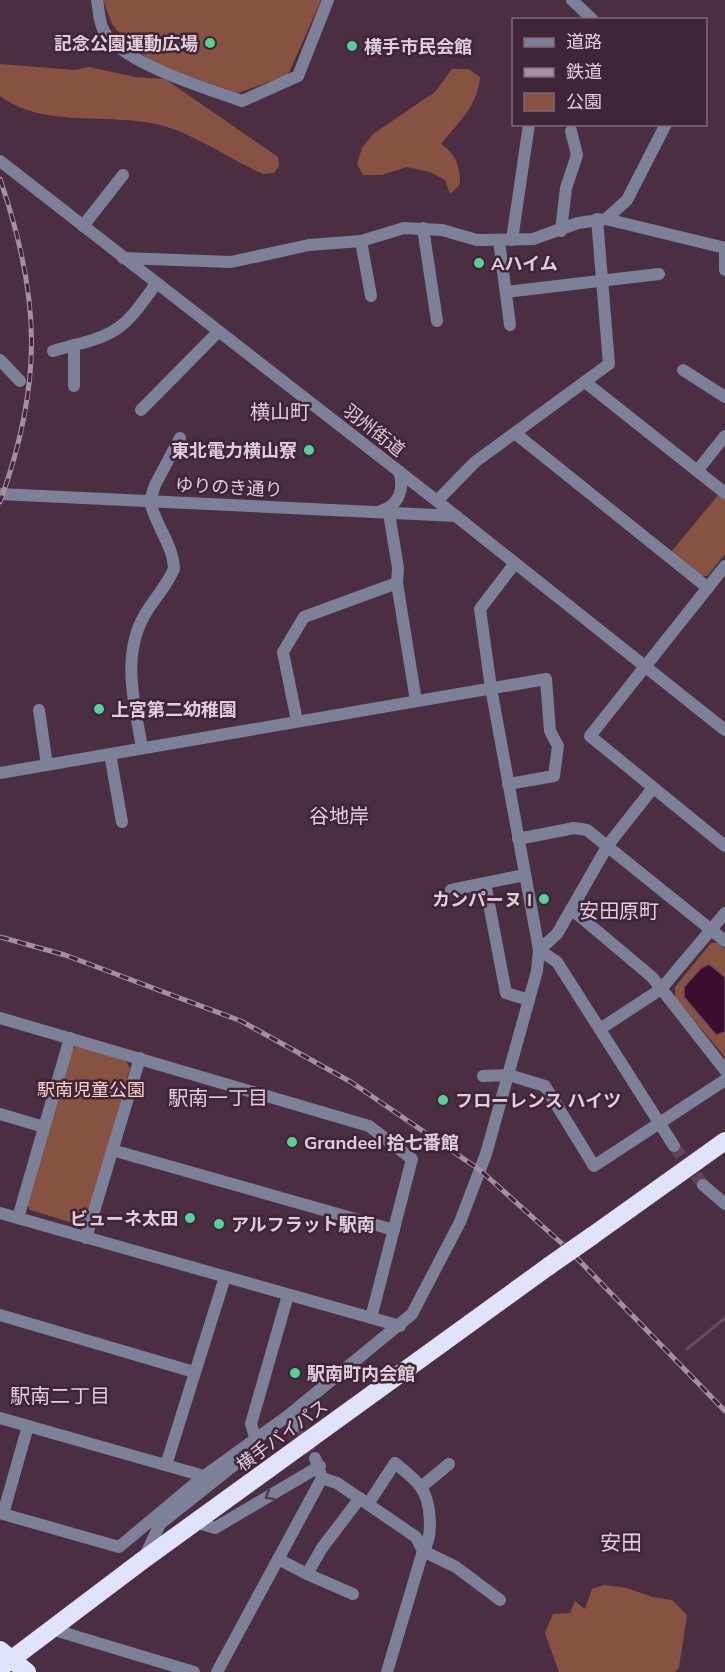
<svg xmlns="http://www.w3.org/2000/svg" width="725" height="1672" viewBox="0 0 725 1672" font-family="Mulish,'Noto Sans JP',sans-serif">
<rect width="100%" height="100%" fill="#4b2e42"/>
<g fill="#875241">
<polygon points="103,0 321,0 288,75 238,93 157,65 127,43 112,24"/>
<path d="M0,64L75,70L89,67L135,77L165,79L278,157L279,166L274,173L263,174C229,159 195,134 160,125C109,112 44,129 0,96Z"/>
<path d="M452,69H468L480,77C478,105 459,122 441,144C456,154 460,166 460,184L450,194L445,180L430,172L407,167L382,175H363L357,164L362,148L373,134L435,92Z"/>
<polygon points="719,494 725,499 725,554 707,576 700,576 671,552"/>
<polygon points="711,943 718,943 725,949 725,1057 675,998 675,987"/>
<polygon points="77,1046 126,1061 130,1068 87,1221 80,1225 30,1210 26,1203 69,1051"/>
<polygon points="604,1585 627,1588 652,1597 672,1600 687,1615 679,1667 675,1672 559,1672 545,1633 553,1614 570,1613 575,1601 585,1609 592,1589"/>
</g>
<polygon fill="#3b0e30" stroke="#6c4863" stroke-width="1.5" points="709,964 725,977 725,1032 716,1035 684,997 684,987 701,968"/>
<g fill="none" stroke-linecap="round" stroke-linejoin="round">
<polyline stroke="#6c4863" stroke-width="3" points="687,1349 725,1318"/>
<g stroke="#614659" stroke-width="12" stroke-dasharray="12 6" stroke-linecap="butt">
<polyline points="674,1146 703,1185"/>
<polyline points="294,1427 315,1458"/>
</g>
<g stroke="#7c8098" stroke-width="12">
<path d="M97,0C99,10 99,23 104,31C121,63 208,89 242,101L298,76L328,0"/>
<polyline points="572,0 593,20"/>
<polyline points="0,161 437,501 725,730"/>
<polyline points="606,219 627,200 666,124"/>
<polyline points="83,226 123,175"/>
<polyline points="423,228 437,321"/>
<polyline points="561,231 566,188 577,155 571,131"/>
<polyline points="512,240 529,124"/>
<polyline points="361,241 371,296"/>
<polyline points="499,241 510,325"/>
<polyline points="725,254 725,270"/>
<polyline points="123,258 231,262 309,245 361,241 404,228 442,230 477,240 533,239 578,223 606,219 725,248"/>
<polyline points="506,292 659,274"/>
<polyline points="53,351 74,345"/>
<polyline points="0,360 20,381"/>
<polyline points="683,370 725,397"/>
<polyline points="585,382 725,493"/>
<path d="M74,386V345C121,335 129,321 156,284"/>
<polyline points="141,410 218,332"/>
<polyline points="516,434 708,588"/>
<polyline points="697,471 725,436"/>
<polyline points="0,494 456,516"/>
<polyline points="437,501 475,462 609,364 597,219"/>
<path d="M381,511C399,505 405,489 399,471"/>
<polyline points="389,513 398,568 397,583 416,701"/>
<polyline points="725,566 590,736 725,846"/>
<polyline points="39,710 47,765"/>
<polyline points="297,721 283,652 304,617 397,583"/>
<path d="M142,748C135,706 121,657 144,616C153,600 166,587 174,569C173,544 155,525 150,501L155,485L180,438"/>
<polyline points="110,754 122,822"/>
<polyline points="0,773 546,679 550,731 558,746 554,776 508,784"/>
<polyline points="518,839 574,828 587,830 725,941"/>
<polyline points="485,883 506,993 529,1000"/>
<polyline points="451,890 524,875"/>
<polyline points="571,909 652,977 725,1070"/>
<polyline points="539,950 557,962 674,1146"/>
<polyline points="539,950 557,934 608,845 653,788"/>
<polyline points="0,1018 369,1126 412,1159 371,1318"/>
<polyline points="600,1029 661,989 725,913"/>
<polyline points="483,1076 509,1075 545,1086 594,1166 725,1080"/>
<polyline points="0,1114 44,1127"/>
<polyline points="112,1150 394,1230"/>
<polyline points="703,1185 725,1204"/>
<polyline points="0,1213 400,1326"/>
<polyline points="18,1218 70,1038"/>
<polyline points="86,1238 140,1058"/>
<polyline points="0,1315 194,1372"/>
<polyline points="289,1415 294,1427"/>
<polyline points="0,1418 204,1476"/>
<polyline points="28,1426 3,1514 119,1547 204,1476 289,1415 412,1314 460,1222 486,1154 537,971 539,950 491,688 480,609 515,563"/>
<polyline points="166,1465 225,1277"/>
<polyline points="322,1478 337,1483 416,1537 423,1551 387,1672"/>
<polyline points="421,1487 449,1464"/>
<path d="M368,1504L395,1463C403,1470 413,1477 420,1486C431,1500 434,1537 423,1551L456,1567L500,1600"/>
<polyline points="195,1522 215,1528 320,1466"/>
<polyline points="144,1558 160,1524 248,1454 255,1437 251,1424 288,1295"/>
<polyline points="278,1559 307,1574 322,1548 360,1498"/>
<polyline points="307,1574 353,1594"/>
<polyline points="51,1629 194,1672"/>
<polyline points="217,1672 322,1478 315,1458"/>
</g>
<g stroke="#e0e3fc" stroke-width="18">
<polyline points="592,1236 725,1141"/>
<polyline points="0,1650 27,1672"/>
<polyline points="0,1668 143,1560 549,1266"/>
</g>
<g stroke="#a6909f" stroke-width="5">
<g id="rail">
<path d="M0,179C41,298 43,383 0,502"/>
<polyline points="0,937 65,955 241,1021 351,1082 480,1170 569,1250 725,1411"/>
</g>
</g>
<use href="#rail" stroke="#402438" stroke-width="3" stroke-dasharray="9" stroke-linecap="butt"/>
<polyline stroke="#e0e3fc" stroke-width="18" points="549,1266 592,1236"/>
</g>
<defs><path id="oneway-chevron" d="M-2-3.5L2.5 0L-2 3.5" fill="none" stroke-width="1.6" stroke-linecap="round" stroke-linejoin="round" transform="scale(1.5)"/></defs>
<use stroke="#4f3b50" href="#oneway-chevron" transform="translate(269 1496) rotate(149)"/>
<g fill="#54d395" stroke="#402438" stroke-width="2">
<circle cx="210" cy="43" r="6"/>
<circle cx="352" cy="46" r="6"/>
<circle cx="479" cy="263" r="6"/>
<circle cx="309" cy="450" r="6"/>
<circle cx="99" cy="709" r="6"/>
<circle cx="544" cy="899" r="6"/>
<circle cx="443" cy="1100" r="6"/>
<circle cx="292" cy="1142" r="6"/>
<circle cx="190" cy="1218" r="6"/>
<circle cx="219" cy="1224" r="6"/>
<circle cx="295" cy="1373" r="6"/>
</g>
<g text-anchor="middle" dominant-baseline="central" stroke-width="5" stroke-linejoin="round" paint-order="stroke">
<g font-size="18" font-weight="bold" fill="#e0ced9" stroke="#402438" text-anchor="start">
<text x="198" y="43" text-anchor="end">記念公園運動広場</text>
<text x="364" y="46">横手市民会館</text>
<text x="491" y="263">Aハイム</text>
<text x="297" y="450" text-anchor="end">東北電力横山寮</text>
<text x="111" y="709">上宮第二幼稚園</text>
<text x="532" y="899" text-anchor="end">カンパーヌ I</text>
<text x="455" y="1100">フローレンス ハイツ</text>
<text x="304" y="1142">Grandeel 拾七番館</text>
<text x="178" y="1218" text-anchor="end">ビューネ太田</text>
<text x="231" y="1224">アルフラット駅南</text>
<text x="307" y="1373">駅南町内会館</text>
</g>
<g font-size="18" fill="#e0ced9" stroke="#402438">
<text transform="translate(374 430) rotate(38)">羽州街道</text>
<text transform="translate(229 487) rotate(3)">ゆりのき通り</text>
<text transform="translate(282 1435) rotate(-36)">横手バイパス</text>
</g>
<g font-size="18" fill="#f8d2c6" stroke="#402438">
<text x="91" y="1089">駅南児童公園</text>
</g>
<g font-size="20" fill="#e0ced9" stroke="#402438">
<text x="280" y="411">横山町</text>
<text x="339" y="815">谷地岸</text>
<text x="619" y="910">安田原町</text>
<text x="218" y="1097">駅南一丁目</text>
<text x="60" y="1395">駅南二丁目</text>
</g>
<g font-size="21" fill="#e0ced9" stroke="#402438">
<text x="621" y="1542">安田</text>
</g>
</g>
<rect x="512" y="18" width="195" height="108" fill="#402438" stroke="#806878" stroke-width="1.5"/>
<rect x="524" y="38" width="30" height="9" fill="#7c8098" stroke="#806878" stroke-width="1.5"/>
<text x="566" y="48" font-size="18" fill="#e0ced9">道路</text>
<rect x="524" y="68" width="30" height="9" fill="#a6909f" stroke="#806878" stroke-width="1.5"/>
<text x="566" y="78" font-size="18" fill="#e0ced9">鉄道</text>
<rect x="524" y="93" width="30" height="18" fill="#875241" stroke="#806878" stroke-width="1.5"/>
<text x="566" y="108" font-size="18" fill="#e0ced9">公園</text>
</svg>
